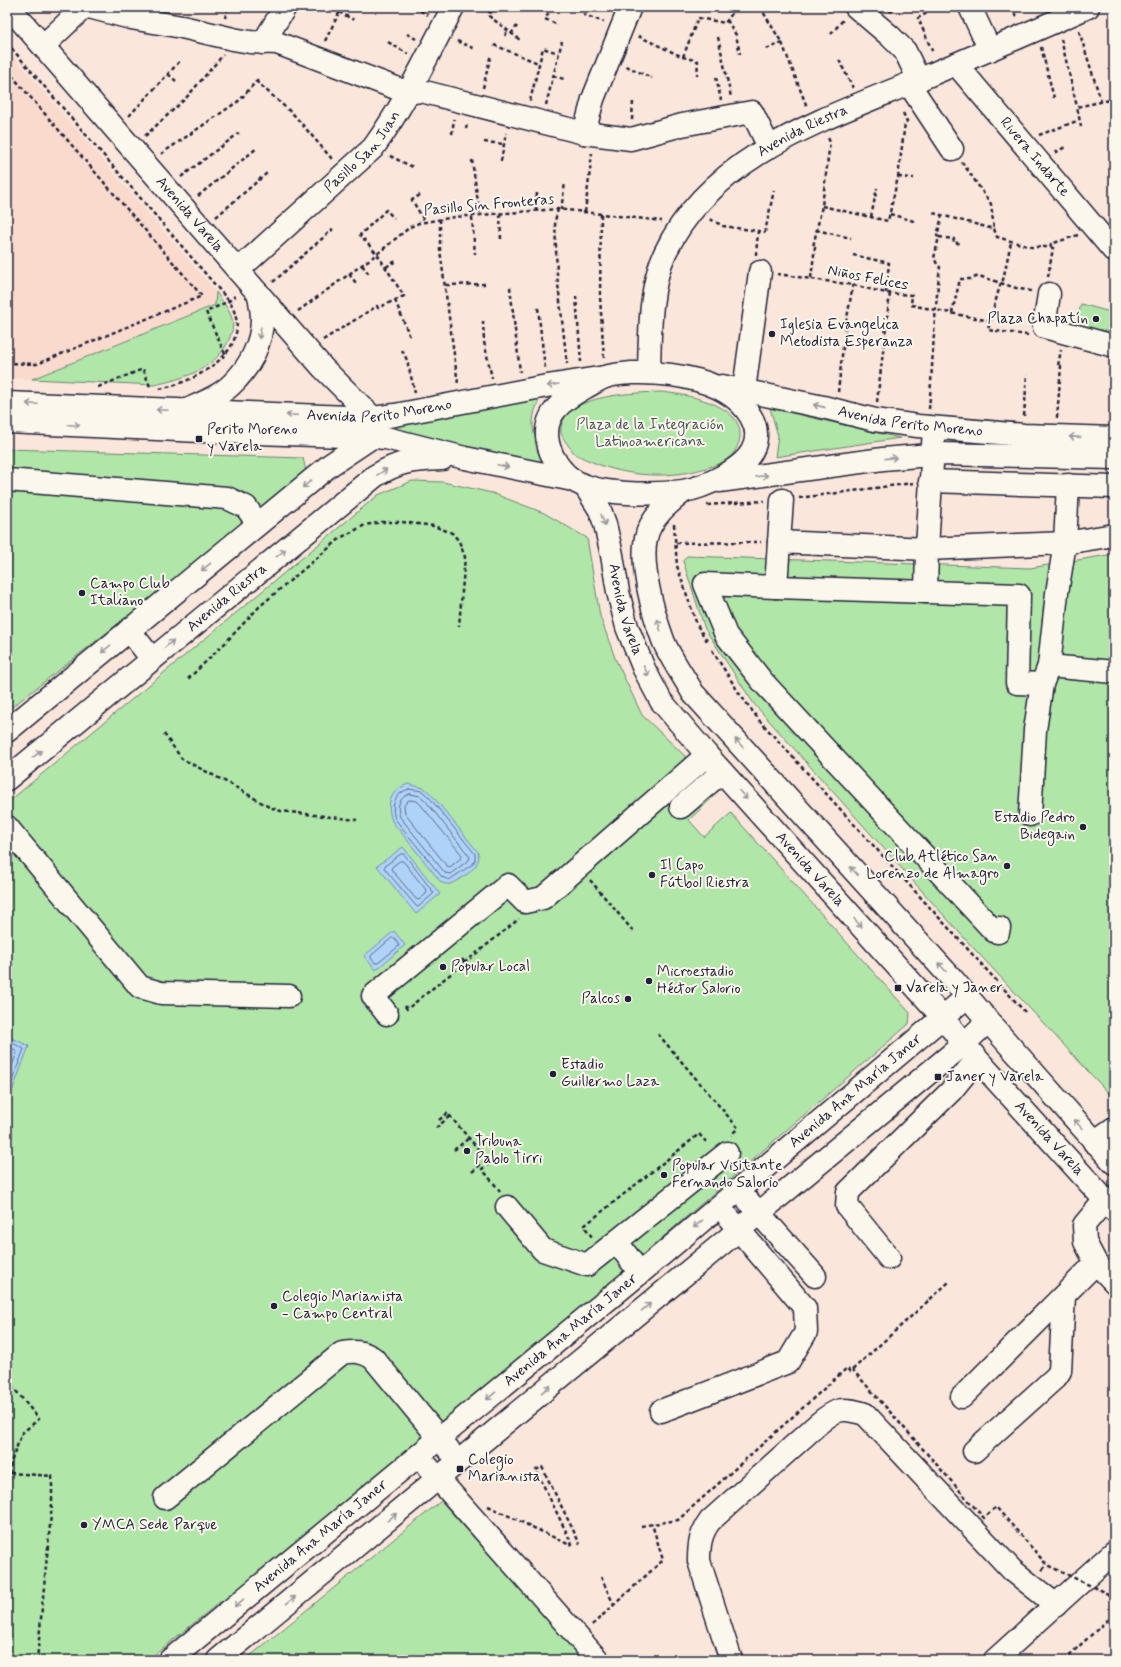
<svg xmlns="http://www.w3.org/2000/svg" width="1121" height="1667" viewBox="0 0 1121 1667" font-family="Mynerve,sans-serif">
<rect width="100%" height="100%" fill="#fae6da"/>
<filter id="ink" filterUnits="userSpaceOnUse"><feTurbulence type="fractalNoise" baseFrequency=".025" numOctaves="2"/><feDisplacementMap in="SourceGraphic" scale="8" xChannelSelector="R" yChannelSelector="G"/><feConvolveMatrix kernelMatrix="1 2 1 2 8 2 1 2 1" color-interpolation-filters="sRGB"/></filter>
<g filter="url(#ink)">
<polygon fill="#f9dacd" points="7,49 216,292 215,305 32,379 7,378"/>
<g fill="#b0e6a8" stroke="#698472">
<path d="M216,292C221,300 230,310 232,319C234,325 232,332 230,337C219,368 183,379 154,385L32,379L215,305Z"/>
<polygon points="1081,304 1114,313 1114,335 1076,325"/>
<path d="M660,392C684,394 743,403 740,437C739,444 735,453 729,458C720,465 706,468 695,471C654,480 614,474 577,455L574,453C570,447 563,440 561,433C560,428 562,425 563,421C575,394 635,393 660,392Z"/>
<path d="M542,394C526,425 534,434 545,464L406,436L393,427L419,417Z"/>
<polygon points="770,408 900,438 775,457 778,436"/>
<polygon points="7,449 303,458 307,475 7,711"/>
<polygon points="412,481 443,482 492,493 544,513 587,538 600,616 615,658 642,715 685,756 685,767 709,795 715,795 689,820 704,837 731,813 910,1013 909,1024 558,1328 225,1600 220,1602 148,1660 7,1660 7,803 378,495"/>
<polygon points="1114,554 1114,1099 966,940 754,704 705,629 683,561 687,556 1030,568"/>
<polygon points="441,1501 584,1660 245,1660"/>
</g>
<g fill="#afd3f8" stroke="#778cac">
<path d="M408,784L424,788L431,794L478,852C483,867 461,879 450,884H445L440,881L392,821C386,803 390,791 408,784Z"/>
<polygon points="403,847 440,894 416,914 377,866"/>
<polygon points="394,931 405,945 376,970 364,956"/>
<polygon points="7,1036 29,1046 7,1105"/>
</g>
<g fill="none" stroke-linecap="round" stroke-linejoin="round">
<g stroke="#5a6987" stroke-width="1">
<path d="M409,789L422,791L429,797L475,854V860L473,864L449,880L442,877L395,819C391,805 394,794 409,789Z"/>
<path d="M410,794L420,796L425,800L470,857L469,860L450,874L445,873L400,817C396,807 399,797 410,794Z"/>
<polygon points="409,800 417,801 421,805 462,855 461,858 450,867 447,866 405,814 404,806"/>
<polygon points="401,854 404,854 434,893 418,907 416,906 384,868 385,866"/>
<polygon points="400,861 403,861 427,891 426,894 419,900 416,899 391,869 392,867"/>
<polygon points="392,938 395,938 399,946 378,963 375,963 371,958 371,956"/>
<polyline points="7,1040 24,1049 7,1094"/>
<polyline points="7,1046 17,1052 7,1080"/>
</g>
<g stroke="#22223b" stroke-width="25">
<g id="minor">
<polyline points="89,7 131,18 182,27 233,39 250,42 277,43 409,93 421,91 584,133 631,139 682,125 752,112 769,147"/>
<polyline points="856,7 890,36 905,51 919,80"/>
<polyline points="970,7 990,50"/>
<polyline points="263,43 285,7"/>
<polyline points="43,46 84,7"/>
<path id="s1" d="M956,64L1114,251"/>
<polyline points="909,84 952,149"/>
<polyline points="584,133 593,99 630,7"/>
<path id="s2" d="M238,270L373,148C405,104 428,55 453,7"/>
<polyline points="1049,294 1044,327 1114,346"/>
<path id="s3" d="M649,373C650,335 649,288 665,253C711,155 825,119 918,80C975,56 1032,32 1088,7"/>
<polyline points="744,390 760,272"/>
<polyline points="934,428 927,549 779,542 776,587 705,584 726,635 762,681 994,931 998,932 999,928"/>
<polyline points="7,480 227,498 246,507 258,524"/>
<polyline points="930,481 1114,487"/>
<polyline points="779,542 782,500"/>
<polyline points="776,587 1019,595 1017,683 1042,684"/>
<polyline points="926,592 927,549 1065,543 1114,535"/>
<polyline points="1049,666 1114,672"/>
<polyline points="681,807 722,772"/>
<polyline points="1030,815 1035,730 1042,684 1049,666 1057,593 1065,543 1068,485"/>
<polyline points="7,827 140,987 161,993 289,996"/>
<polyline points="387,1014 373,996 508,885 525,902 543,898 707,755"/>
<polyline points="1094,1142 1114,1128"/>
<polyline points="1105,1200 1084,1225 1085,1242 1096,1263 1114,1282"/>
<polyline points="749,1202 815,1276"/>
<polyline points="507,1207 543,1250 587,1265 727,1153"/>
<polyline points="617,1242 640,1273"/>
<polyline points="889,1258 847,1206 848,1192 951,1091 977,1059"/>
<polyline points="962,1397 1096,1263"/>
<polyline points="661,1411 788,1362 806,1332 805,1308 729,1218"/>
<polyline points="974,1451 1056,1377 1060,1371 1064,1296"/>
<polyline points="428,1467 598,1660"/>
<path d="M165,1498L342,1353C354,1351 362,1351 373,1358L449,1450"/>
<path id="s4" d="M170,1660L640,1273L968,996"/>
<polyline points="218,1660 965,1043 988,1021"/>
<path d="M731,1660L699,1561C699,1546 700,1534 710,1521L818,1424C837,1408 842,1407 865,1414L1012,1570L1056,1605"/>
<polyline points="995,1660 1114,1552"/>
</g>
</g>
<g stroke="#22223b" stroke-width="25">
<g id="major">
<path id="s5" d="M9,7L323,368L373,418"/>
<path d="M632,373C671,372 730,379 751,417C757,427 758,440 752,451C742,470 703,488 683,491C656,495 597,496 573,480C562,473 553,460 549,447C540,415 562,400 586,387C592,384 599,379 605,377C613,374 623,374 632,373Z"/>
<path id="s6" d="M722,386L823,407L875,420L918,426L1024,435L1114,438"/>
<path id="s7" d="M7,403L373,418L395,415L547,386L605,377"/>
<path d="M187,410C202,403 220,396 232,384C249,368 262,344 262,319C262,311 260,302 259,294"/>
<polyline points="7,422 200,431 372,437 386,438 465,458 573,480"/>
<polyline points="719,481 883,459 941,454 1114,458"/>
<path id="s8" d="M585,486L600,510L605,524L612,555L618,592L627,627L644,669L661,701L707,755L930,1003L977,1059L1114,1210"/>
<path d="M684,491C669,503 650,518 646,538C640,565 653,613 663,640C669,656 684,677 693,693L955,982L1002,1037L1114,1163"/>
<polyline points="129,630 152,659"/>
<polyline points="7,731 330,465 372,437"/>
<path id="s9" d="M7,779L375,476C400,461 413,460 442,459"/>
</g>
</g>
<g stroke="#22223b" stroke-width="2.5" stroke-dasharray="4 3" stroke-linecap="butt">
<polyline points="414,7 428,15"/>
<polyline points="482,7 491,13 489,16 520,40"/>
<polyline points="552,7 545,19 558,25"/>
<polyline points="587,7 584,15 604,22"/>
<polyline points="760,7 782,43 807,107"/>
<polyline points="924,7 927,13 918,18 933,53"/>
<polyline points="1011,7 1017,18"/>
<polyline points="339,12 354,20"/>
<polyline points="890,12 896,7"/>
<polyline points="225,18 228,7"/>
<polyline points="727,20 736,35 740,54"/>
<polyline points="1079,31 1101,101"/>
<polyline points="407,34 416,39"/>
<polyline points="511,34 517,26"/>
<polyline points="831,34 843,20"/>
<polyline points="505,36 508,30"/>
<polyline points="638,36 683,57 698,61 697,76"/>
<polyline points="718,37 731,97"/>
<polyline points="1061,39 1077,107"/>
<polyline points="325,41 342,7"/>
<polyline points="457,41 475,49"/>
<polyline points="388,42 408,54"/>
<path d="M7,43L229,301C232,306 235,312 236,318C244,357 190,384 158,389"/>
<polyline points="494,45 538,63"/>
<polyline points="1041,47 1054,98"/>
<polyline points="766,49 782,43"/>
<polyline points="683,57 698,18 725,23 733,12 731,7"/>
<polyline points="839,60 853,88"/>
<polyline points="626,66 652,78"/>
<polyline points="7,70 202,296 37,364 7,363"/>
<polyline points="168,74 176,81"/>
<polyline points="553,76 564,79"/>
<polyline points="716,77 721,100"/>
<polyline points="256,81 294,115 332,159"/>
<polyline points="483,88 491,54"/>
<polyline points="530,101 543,48 558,53"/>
<polyline points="546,105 562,41"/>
<polyline points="129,116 180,61"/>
<polyline points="632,120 633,101"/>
<polyline points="1081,127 1077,107 1114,99"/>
<polyline points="466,129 467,123"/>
<polyline points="452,134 454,119"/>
<polyline points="1039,135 1077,121"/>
<polyline points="145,136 186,98 223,55"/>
<polyline points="484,142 504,144"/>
<polyline points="1055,153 1065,147"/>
<polyline points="161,154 240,100 259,78"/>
<polyline points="390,156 415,168"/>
<polyline points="472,160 480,216"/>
<polyline points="501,161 506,133"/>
<polyline points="962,162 991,204 994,229"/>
<polyline points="181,177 239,133"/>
<polyline points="898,177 914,178"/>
<polyline points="420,195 412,200 425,222"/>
<polyline points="198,196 257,148"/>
<polyline points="822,206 888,221 898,177 905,123 907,121 902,111"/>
<polyline points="558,209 555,221 557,275 567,364"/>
<polyline points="561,210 565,183"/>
<polyline points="536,211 537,191"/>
<polyline points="585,212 592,153"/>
<polyline points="933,213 994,229 997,237 1031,247 1050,247 1051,244 1078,235"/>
<polyline points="500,214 501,240"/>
<polyline points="601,214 600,297 604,359"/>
<polyline points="890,214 917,222"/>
<polyline points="216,217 267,173"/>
<polyline points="472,217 475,254"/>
<polyline points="871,217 877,188"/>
<polyline points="1110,218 1114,209"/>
<polyline points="440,219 440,250 458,384"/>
<polyline points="710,219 723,226 765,232 774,190"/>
<polyline points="816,230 851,238"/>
<polyline points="939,237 954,239 953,242 962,244"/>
<polyline points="756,255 758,231"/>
<polyline points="853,255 889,263 886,293"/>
<polyline points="362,265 369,274"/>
<polyline points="386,267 396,261"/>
<polyline points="349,274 356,283"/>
<polyline points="777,274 853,285 886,293 912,295 911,305 990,321 988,330 1028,335"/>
<polyline points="1048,277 1053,248 1050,247"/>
<polyline points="811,278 815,247 813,247 822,206 830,142 828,138"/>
<polyline points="273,282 333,229"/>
<polyline points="446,285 486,284"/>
<polyline points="510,287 520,372"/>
<polyline points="576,296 581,362"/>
<polyline points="395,300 410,337"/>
<polyline points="538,308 545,368"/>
<polyline points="298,311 377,254 410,227 419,223 455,217 558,209 662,221"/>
<polyline points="952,313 960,279 970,279 979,276 1016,288 1031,291"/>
<polyline points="483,321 484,342 492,378"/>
<polyline points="990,321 1001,282 1003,280 1011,242"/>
<polyline points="323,340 377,306 378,308 404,296 377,254 360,235 386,210 394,218"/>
<polyline points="402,350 407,360 415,393"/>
<polyline points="225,354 206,312 229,301 235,296"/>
<polyline points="98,387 143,369 151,389"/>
<polyline points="838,392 845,329 853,285"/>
<polyline points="877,402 890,293"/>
<path d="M929,409C933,362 934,314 940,267L938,266L934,258L939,237L937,236L942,216"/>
<polyline points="1024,416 1027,374"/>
<polyline points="1057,418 1061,366 1058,366 1061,350"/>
<polyline points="799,498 913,483"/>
<polyline points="707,505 764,501"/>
<polyline points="674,524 677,566 697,625 707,641"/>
<polyline points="676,543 761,542"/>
<polyline points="712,650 739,693 759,720 1025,1012"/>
<polyline points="188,679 226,642 260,606 342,537 365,525 382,522 402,522 434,526 452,533 459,541 465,557 459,626"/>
<polyline points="164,734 182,759 232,785 269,807 281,811 357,820"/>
<polyline points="590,880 633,931"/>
<polyline points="462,959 465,963"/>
<polyline points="405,1006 407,1009 519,919"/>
<polyline points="658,1034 738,1128 731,1135"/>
<polyline points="439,1120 448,1113 450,1116 490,1163 482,1169 500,1191"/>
<polyline points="436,1128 450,1116"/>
<polyline points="454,1150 469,1138"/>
<polyline points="472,1172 487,1159"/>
<polyline points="592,1237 584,1226 699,1134 708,1144"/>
<polyline points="7,1380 39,1419 22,1433 11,1462 7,1512"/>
<polyline points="10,1473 52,1476 52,1504 37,1660"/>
<polyline points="488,1506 570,1545 572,1544 536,1470 542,1467 580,1544"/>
<polyline points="641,1526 678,1520 847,1368 850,1372 949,1282"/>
<polyline points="1042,1570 1047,1565"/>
<polyline points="601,1577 614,1605"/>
<polyline points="1108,1594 1114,1600"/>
<polyline points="592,1625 663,1560 652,1524"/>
<polyline points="1064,1660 1114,1614"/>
</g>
<use href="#minor" stroke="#fbf7ec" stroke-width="22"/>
<use href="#major" stroke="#fbf7ec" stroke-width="22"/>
<polyline stroke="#22223b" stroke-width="2.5" stroke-dasharray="4 3" stroke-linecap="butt" points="852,1369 984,1518 996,1507 1047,1565 1108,1594"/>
</g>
<defs><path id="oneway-shaft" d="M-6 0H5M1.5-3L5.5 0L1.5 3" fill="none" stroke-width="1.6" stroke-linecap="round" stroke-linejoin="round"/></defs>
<g stroke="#99979c">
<use href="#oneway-shaft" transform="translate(260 333) rotate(99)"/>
<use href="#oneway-shaft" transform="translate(553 385) rotate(171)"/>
<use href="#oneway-shaft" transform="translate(32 404) rotate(-177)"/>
<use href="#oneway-shaft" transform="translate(819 406) rotate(-167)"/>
<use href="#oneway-shaft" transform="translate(162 410) rotate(-177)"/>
<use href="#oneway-shaft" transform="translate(292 415) rotate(-178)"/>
<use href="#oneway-shaft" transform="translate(74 425) rotate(3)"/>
<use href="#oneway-shaft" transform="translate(1075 437) rotate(-178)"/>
<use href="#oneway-shaft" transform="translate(891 458) rotate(-6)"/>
<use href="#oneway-shaft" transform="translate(503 466) rotate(12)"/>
<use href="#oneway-shaft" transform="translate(382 472) rotate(-31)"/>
<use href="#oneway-shaft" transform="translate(762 476) rotate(-8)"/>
<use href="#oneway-shaft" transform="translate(307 484) rotate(141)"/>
<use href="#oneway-shaft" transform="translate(603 520) rotate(71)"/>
<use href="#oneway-shaft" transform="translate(281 553) rotate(-39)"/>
<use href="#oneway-shaft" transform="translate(206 567) rotate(141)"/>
<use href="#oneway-shaft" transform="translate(659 625) rotate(-105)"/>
<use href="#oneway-shaft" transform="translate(169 644) rotate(-39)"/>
<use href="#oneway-shaft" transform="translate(106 649) rotate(140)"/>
<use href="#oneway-shaft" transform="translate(646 671) rotate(64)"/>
<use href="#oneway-shaft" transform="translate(739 743) rotate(-132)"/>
<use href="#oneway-shaft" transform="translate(37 754) rotate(-40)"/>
<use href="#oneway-shaft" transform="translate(743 795) rotate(48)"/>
<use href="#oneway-shaft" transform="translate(854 871) rotate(-132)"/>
<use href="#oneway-shaft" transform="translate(858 923) rotate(48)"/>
<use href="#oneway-shaft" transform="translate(942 967) rotate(-132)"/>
<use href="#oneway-shaft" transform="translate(1078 1124) rotate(-131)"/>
<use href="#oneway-shaft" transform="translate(698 1224) rotate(140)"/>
<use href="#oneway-shaft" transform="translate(646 1307) rotate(-40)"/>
<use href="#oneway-shaft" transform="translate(546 1389) rotate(-40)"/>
<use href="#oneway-shaft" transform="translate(491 1396) rotate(140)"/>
<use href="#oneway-shaft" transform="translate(392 1517) rotate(-39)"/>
<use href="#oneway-shaft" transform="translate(291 1600) rotate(-39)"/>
<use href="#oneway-shaft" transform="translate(239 1603) rotate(141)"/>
</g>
</g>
<g fill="#22223b" stroke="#fbf7ec" stroke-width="1.5">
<circle cx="1096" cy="319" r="4"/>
<circle cx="772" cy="334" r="4"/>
<rect x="195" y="435" width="8" height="8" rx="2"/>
<circle cx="82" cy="593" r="4"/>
<circle cx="1083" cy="827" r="4"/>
<circle cx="1007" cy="866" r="4"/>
<circle cx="652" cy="875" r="4"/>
<circle cx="443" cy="967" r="4"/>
<circle cx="649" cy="981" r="4"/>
<rect x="894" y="984" width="8" height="8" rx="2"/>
<circle cx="628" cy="999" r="4"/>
<circle cx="553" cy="1074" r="4"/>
<rect x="934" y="1073" width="8" height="8" rx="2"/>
<circle cx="467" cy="1151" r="4"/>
<circle cx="664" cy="1175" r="4"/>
<circle cx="274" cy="1306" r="4"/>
<rect x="456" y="1465" width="8" height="8" rx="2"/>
<circle cx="84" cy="1525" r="4"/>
</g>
<g text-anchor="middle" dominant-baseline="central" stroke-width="4" stroke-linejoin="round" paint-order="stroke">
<g font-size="15" fill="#22223b" stroke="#fbf7ec">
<text stroke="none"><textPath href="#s3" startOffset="310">Avenida Riestra</textPath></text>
<text stroke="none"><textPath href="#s2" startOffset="172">Pasillo San Juan</textPath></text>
<text stroke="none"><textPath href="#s1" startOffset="122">Rivera Indarte</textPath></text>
<text transform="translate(489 205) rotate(-5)">Pasillo Sin Fronteras</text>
<text stroke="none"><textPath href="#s5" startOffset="275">Avenida Varela</textPath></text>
<text transform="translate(868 278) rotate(11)">Niños Felices</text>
<text stroke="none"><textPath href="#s7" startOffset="373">Avenida Perito Moreno</textPath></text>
<text stroke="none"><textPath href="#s6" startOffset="192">Avenida Perito Moreno</textPath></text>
<text stroke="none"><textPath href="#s9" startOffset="285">Avenida Riestra</textPath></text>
<text stroke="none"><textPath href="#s8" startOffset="131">Avenida Varela</textPath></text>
<text stroke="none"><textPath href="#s8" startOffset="455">Avenida Varela</textPath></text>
<text stroke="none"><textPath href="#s4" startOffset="891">Avenida Ana María Janer</textPath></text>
<text stroke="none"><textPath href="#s8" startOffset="815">Avenida Varela</textPath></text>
<text stroke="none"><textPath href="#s4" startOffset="519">Avenida Ana María Janer</textPath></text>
<text stroke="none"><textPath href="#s4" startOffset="195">Avenida Ana María Janer</textPath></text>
</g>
<g font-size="15" fill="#22223b" stroke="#fbf7ec" text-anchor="start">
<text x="1088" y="319" text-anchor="end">Plaza Chapatín</text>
<text x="780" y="325">Iglesia Evangelica<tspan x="780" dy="17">Metodista Esperanza</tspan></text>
<text x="207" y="430">Perito Moreno<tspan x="207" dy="17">y Varela</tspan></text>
<text x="90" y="584">Campo Club<tspan x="90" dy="17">Italiano</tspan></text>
<text x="1075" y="818" text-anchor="end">Estadio Pedro<tspan x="1075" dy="17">Bidegain</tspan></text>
<text x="999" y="857" text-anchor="end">Club Atlético San<tspan x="999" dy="17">Lorenzo de Almagro</tspan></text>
<text x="660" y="866">Il Capo<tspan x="660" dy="17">Fútbol Riestra</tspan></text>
<text x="451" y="967">Popular Local</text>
<text x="657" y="972">Microestadio<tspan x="657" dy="17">Héctor Salorio</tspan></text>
<text x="906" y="988">Varela y Janer</text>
<text x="620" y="999" text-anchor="end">Palcos</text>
<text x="561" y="1065">Estadio<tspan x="561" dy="17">Guillermo Laza</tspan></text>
<text x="946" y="1077">Janer y Varela</text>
<text x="475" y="1142">Tribuna<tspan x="475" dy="17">Pablo Tirri</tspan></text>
<text x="672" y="1166">Popular Visitante<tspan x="672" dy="17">Fernando Salorio</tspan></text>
<text x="282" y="1297">Colegio Marianista<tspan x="282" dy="17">- Campo Central</tspan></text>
<text x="468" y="1460">Colegio<tspan x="468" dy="17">Marianista</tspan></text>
<text x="92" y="1525">YMCA Sede Parque</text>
</g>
<g font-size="15" fill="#465356" stroke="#fbf7ec">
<text x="650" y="425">Plaza de la Integración<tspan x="650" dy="17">Latinoamericana</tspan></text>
</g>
</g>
<rect width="1121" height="1667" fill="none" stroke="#fbf7ec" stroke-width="24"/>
<rect x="12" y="12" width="1097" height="1643" fill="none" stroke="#22223b" stroke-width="1.5" filter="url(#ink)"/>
</svg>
